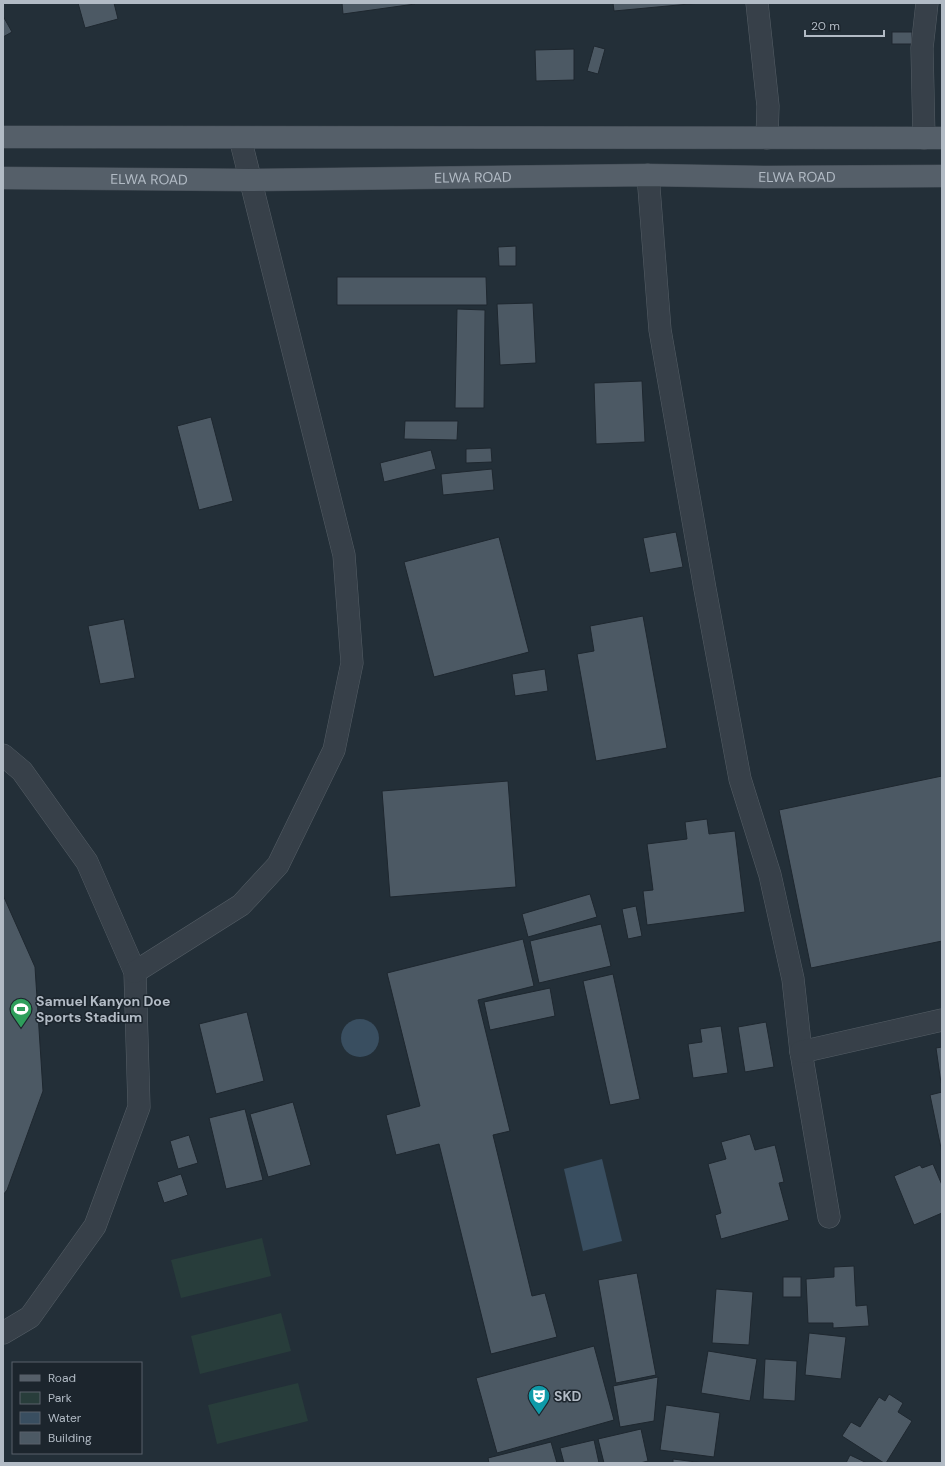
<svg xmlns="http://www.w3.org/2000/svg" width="945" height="1466" viewBox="0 0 945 1466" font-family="'DM Sans',sans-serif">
<rect width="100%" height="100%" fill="#232f38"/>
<g fill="#283d3b">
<polygon points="262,1238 271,1276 181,1298 171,1260"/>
<polygon points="281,1313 291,1351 200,1374 191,1336"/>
<polygon points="298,1383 308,1421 217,1444 208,1405"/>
</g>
<g fill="#394e60">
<circle cx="360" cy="1038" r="19"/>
<polygon points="602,1159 622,1241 583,1251 564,1169"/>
</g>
<g fill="#4c5964" stroke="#1e272f">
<polygon points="78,3 114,3 118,19 85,28"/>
<polygon points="342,3 415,3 415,4 343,14"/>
<polygon points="613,3 700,3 614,11"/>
<polygon points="3,16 12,32 3,37"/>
<rect x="892" y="32" width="20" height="12"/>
<polygon points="594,46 605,49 598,74 587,71"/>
<polygon points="574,49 574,80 536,81 535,50"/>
<polygon points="516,246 516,266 499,266 498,247"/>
<polygon points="337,277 486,277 487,305 337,305"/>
<polygon points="533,303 536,363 500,365 497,304"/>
<polygon points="457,309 485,310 484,408 455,408"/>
<polygon points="642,381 645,442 596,444 594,383"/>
<polygon points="211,417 233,501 199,510 177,426"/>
<polygon points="405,421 458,421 457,440 404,439"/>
<polygon points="491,448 492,462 466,463 466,449"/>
<polygon points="431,450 436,469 384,482 380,463"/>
<polygon points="492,469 494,490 443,495 441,474"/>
<polygon points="676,532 683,567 650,573 643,538"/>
<polygon points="499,537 529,652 434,677 404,562"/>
<polygon points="643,616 667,748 596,761 577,654 594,651 590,626"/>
<polygon points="124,619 135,678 100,684 88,626"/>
<polygon points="545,669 548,691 515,696 512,674"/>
<polygon points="942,776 942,941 811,968 779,810"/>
<polygon points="508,781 516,887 390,897 382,791"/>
<polygon points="707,819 709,834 735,831 745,912 647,925 643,891 653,890 647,844 687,839 685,822"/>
<polygon points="590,894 597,917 528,937 522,914"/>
<polygon points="3,895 35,967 43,1091 7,1190 3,1195"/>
<polygon points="636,906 642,936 628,939 622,909"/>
<polygon points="601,924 611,966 539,983 530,941"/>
<polygon points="523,939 534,986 478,1000 510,1131 493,1135 532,1296 545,1293 557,1337 491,1354 439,1144 396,1155 386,1115 420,1106 387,973"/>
<polygon points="613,974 640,1099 610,1105 583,981"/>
<polygon points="550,988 555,1016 490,1030 484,1002"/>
<polygon points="247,1012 264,1081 216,1094 199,1024"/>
<polygon points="766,1022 774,1067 745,1072 738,1027"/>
<polygon points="721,1026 728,1073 693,1078 688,1044 702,1042 700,1029"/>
<polygon points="942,1047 942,1083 941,1083 936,1048"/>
<polygon points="942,1092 942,1153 930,1095"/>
<polygon points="293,1102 311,1165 268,1177 250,1114"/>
<polygon points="245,1109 263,1180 226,1189 209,1118"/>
<polygon points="750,1134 755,1150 775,1145 784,1182 779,1183 789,1220 721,1239 715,1215 721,1213 708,1164 726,1159 721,1142"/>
<polygon points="189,1135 198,1163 178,1169 170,1141"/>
<polygon points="933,1164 942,1185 942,1213 914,1225 894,1176 920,1165 922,1168"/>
<polygon points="181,1174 188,1195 164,1203 157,1182"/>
<polygon points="854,1266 856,1306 867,1305 869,1326 833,1328 833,1323 808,1323 806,1279 834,1277 834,1267"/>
<polygon points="637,1273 656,1375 616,1383 598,1280"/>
<rect x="783" y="1277" width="18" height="20"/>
<polygon points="716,1289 753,1292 749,1345 712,1343"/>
<polygon points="809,1333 846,1337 841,1379 805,1375"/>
<polygon points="594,1346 614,1420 497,1453 476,1378"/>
<polygon points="708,1351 757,1359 750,1401 701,1393"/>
<polygon points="765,1359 797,1361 795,1401 763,1399"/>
<polygon points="658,1377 654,1421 620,1427 613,1386"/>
<polygon points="889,1394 903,1403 898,1412 912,1421 886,1463 884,1463 842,1436 851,1422 860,1427 879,1397 885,1401"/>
<polygon points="666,1405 720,1413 714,1457 660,1450"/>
<polygon points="641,1429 648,1461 640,1463 604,1463 598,1439"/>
<polygon points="594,1440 599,1463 564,1463 560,1448"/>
<polygon points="551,1442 557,1463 489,1463 488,1458"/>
<polygon points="850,1455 867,1463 846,1463"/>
<polygon points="673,1459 704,1463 673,1463"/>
</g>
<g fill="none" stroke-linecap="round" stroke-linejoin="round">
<g stroke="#555e66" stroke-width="23">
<g id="minor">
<polyline points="757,3 768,106 767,138"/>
<polyline points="924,138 922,48 927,3"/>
<polyline points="648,175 660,330 705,589 740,779 770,875 793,979 801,1052 829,1217"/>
<polyline points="3,755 22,771 87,862 135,972 139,1107 95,1226 30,1317 3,1333"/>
<polyline points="135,972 241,905 278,865 334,750 352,663 344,555 240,138"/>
<polyline points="801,1052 942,1020"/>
</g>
</g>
<g stroke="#434c55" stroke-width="23">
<g id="major">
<polyline points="3,137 942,138"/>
<path id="s1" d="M3,178L249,180L648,175L767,177L942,176"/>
</g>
</g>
<use href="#minor" stroke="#374049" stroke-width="22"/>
<use href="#major" stroke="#555f69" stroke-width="22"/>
</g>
<defs>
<g id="stadium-pin" transform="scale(1.15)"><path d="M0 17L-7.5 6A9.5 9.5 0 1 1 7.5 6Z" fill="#2e9e5b" stroke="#1c252d"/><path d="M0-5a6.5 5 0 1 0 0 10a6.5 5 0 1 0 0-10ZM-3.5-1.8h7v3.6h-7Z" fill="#fff"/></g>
<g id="theatre-pin" transform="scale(1.15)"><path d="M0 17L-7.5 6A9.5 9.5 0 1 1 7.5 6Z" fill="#0f9aa8" stroke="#1c252d"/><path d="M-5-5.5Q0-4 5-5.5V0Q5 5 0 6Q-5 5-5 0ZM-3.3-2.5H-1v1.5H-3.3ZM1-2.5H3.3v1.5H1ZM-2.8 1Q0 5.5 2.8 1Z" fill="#fff"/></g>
</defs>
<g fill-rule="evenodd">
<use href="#stadium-pin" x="21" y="1009"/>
<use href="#theatre-pin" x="539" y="1396"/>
</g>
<g text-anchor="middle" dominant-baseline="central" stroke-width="3" stroke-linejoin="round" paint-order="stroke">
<g font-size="14" fill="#b2bbc5" stroke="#1c252d">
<text stroke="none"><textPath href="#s1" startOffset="470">ELWA ROAD</textPath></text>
<text stroke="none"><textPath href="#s1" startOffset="794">ELWA ROAD</textPath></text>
<text stroke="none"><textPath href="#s1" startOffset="146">ELWA ROAD</textPath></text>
</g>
<g font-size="14" font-weight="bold" fill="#b2bbc5" stroke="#1c252d" text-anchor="start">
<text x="36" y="1001">Samuel Kanyon Doe<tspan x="36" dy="16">Sports Stadium</tspan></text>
<text x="554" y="1396">SKD</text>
</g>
</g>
<rect width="945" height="1466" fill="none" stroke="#b2bbc5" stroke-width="8"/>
<rect x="12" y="1362" width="130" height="92" fill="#1c252d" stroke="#58616a"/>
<rect x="20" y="1375" width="20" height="6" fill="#555f69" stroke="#58616a"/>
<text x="48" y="1382" font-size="12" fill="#b2bbc5">Road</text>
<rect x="20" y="1392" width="20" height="12" fill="#283d3b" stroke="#58616a"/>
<text x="48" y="1402" font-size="12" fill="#b2bbc5">Park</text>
<rect x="20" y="1412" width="20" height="12" fill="#394e60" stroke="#58616a"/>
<text x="48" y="1422" font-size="12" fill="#b2bbc5">Water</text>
<rect x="20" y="1432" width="20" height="12" fill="#4c5964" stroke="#58616a"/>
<text x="48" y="1442" font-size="12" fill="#b2bbc5">Building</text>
<path d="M805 30v6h79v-6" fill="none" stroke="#b2bbc5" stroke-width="2"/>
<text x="811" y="30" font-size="12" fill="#b2bbc5" stroke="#1c252d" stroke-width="3" paint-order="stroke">20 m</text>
</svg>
